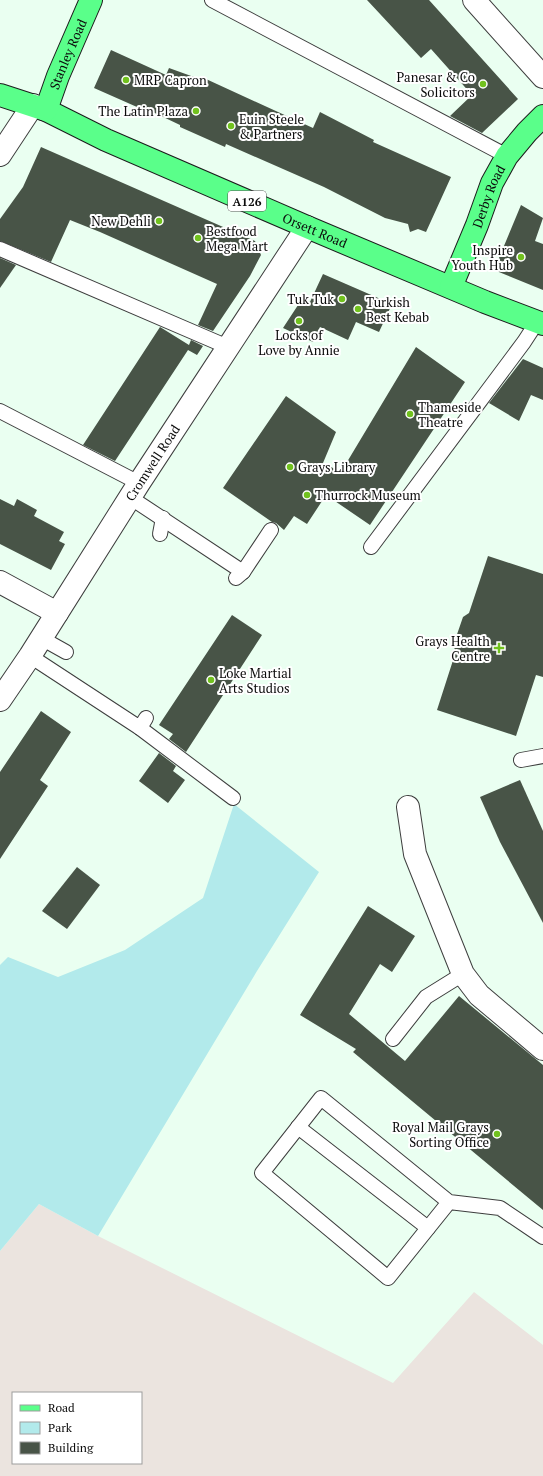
<svg xmlns="http://www.w3.org/2000/svg" width="543" height="1476" viewBox="0 0 543 1476" font-family="'PT Serif',serif">
<rect width="100%" height="100%" fill="#eafff1"/>
<path fill="#ebe4df" fill-rule="evenodd" d="M39,1204L98,1236L393,1383L474,1292L543,1345V1476H0V1251ZM13,1393H141V1463H13Z"/>
<polygon fill="#b2eaeb" points="234,804 319,872 257,971 98,1236 39,1204 0,1251 0,965 8,957 58,977 125,950 203,898"/>
<g fill="#485447">
<polygon points="367,0 429,0 518,99 482,133 450,116 472,95 431,49 421,58"/>
<polygon points="111,50 166,75 169,68 205,81 206,79 313,128 320,112 374,140 373,142 451,177 426,232 418,229 410,232 408,224 385,218 324,187 226,144 225,147 180,127 180,125 138,105 137,107 94,88"/>
<polygon points="41,147 255,241 261,255 250,276 213,331 198,325 217,284 100,232 70,220 51,262 0,241 0,219 23,187"/>
<polygon points="521,205 543,218 535,241 543,244 543,290 494,270"/>
<polygon points="0,258 16,265 0,288"/>
<polygon points="323,274 392,304 379,332 356,322 348,340 320,327 313,342 283,328 302,299 310,302"/>
<polygon points="160,327 189,345 191,340 203,346 197,355 188,350 115,461 83,445"/>
<polygon points="416,347 465,382 370,525 326,495 307,524 294,516 284,530 276,523 272,522 223,488 286,396 336,432 323,463 341,472"/>
<polygon points="523,359 543,368 543,400 531,395 519,421 489,403"/>
<polygon points="0,499 14,506 17,499 37,510 34,516 64,532 59,541 65,544 51,570 0,544"/>
<polygon points="488,556 543,574 543,677 536,675 516,736 437,710 456,651 453,646 463,617 469,613"/>
<polygon points="232,615 262,635 186,752 169,739 173,734 159,725"/>
<polygon points="41,711 71,732 40,780 48,786 0,859 0,772"/>
<polygon points="159,753 176,766 173,771 185,780 168,803 139,781"/>
<polygon points="520,780 543,831 543,923 500,842 480,797"/>
<polygon points="77,867 100,885 67,929 42,911"/>
<polygon points="368,906 415,936 392,972 380,964 349,1014 405,1061 459,996 543,1065 543,1210 353,1052 356,1049 300,1015"/>
</g>
<g fill="none" stroke-linecap="round" stroke-linejoin="round">
<g stroke="#3e3e3e" stroke-width="16">
<g id="service">
<polyline points="212,0 507,156"/>
<polyline points="0,249 228,347"/>
<polyline points="0,411 139,483"/>
<polyline points="131,498 243,572"/>
<polyline points="160,534 163,518"/>
<polyline points="371,547 524,342 537,322"/>
<polyline points="236,578 243,572 271,530"/>
<polyline points="41,638 66,652"/>
<polyline points="30,656 140,728 146,718"/>
<polyline points="140,728 233,798"/>
<polyline points="521,760 543,756"/>
<polyline points="393,1039 426,997 463,974"/>
<polyline points="298,1127 428,1228"/>
<polyline points="449,1202 388,1278 262,1173 321,1098 449,1202 500,1208 543,1237"/>
</g>
</g>
<g stroke="#3e3e3e" stroke-width="24">
<g id="minor">
<polyline points="474,0 543,77"/>
<polyline points="0,155 33,105"/>
<polyline points="0,582 57,613"/>
<path id="s1" d="M0,700L30,656L139,483L307,227"/>
<polyline points="408,807 415,854 463,974 479,995 543,1049"/>
</g>
</g>
<g stroke="#1c1c1c" stroke-width="24">
<g id="primary">
<path id="s2" d="M0,95L46,110L106,140L307,227L485,302L543,324"/>
<path id="s3" d="M46,110L58,76L91,0"/>
<path id="s4" d="M451,287L477,225L492,183L507,156L527,132L543,116"/>
</g>
</g>
<use href="#service" stroke="#fff" stroke-width="14"/>
<use href="#minor" stroke="#fff" stroke-width="22"/>
<use href="#primary" stroke="#5aff8a" stroke-width="22"/>
</g>
<g fill="#71c11e" stroke="#fff" stroke-width="1.5">
<circle cx="126" cy="80" r="4"/>
<circle cx="483" cy="84" r="4"/>
<circle cx="196" cy="111" r="4"/>
<circle cx="231" cy="126" r="4"/>
<circle cx="159" cy="221" r="4"/>
<circle cx="198" cy="238" r="4"/>
<circle cx="521" cy="257" r="4"/>
<circle cx="342" cy="299" r="4"/>
<circle cx="358" cy="309" r="4"/>
<circle cx="299" cy="321" r="4"/>
<circle cx="410" cy="414" r="4"/>
<circle cx="290" cy="467" r="4"/>
<circle cx="307" cy="495" r="4"/>
<path d="M497 642h4v4h4v4h-4v4h-4v-4h-4v-4h4z"/>
<circle cx="211" cy="680" r="4"/>
<circle cx="497" cy="1134" r="4"/>
</g>
<g text-anchor="middle" dominant-baseline="central" stroke-width="4" stroke-linejoin="round" paint-order="stroke">
<rect fill="#fff" stroke="#545454" stroke-width="1" x="228" y="191" width="38" height="20" rx="3"/>
<g font-size="12" font-weight="bold" fill="#0b0b0b">
<text x="247" y="201">A126</text>
</g>
<g font-size="13" fill="#0b0b0b" stroke="#fff">
<text stroke="none"><textPath href="#s3" startOffset="60">Stanley Road</textPath></text>
<text stroke="none"><textPath href="#s4" startOffset="98">Derby Road</textPath></text>
<text stroke="none"><textPath href="#s2" startOffset="343">Orsett Road</textPath></text>
<text stroke="none"><textPath href="#s1" startOffset="282">Cromwell Road</textPath></text>
</g>
<g font-size="13" fill="#0b0b0b" stroke="#fff" text-anchor="start">
<text x="475" y="77" text-anchor="end">Panesar &amp; Co<tspan x="475" dy="15">Solicitors</tspan></text>
<text x="134" y="80">MRP Capron</text>
<text x="188" y="111" text-anchor="end">The Latin Plaza</text>
<text x="239" y="119">Euin Steele<tspan x="239" dy="15">&amp; Partners</tspan></text>
<text x="151" y="221" text-anchor="end">New Dehli</text>
<text x="206" y="231">Bestfood<tspan x="206" dy="15">Mega Mart</tspan></text>
<text x="513" y="250" text-anchor="end">Inspire<tspan x="513" dy="15">Youth Hub</tspan></text>
<text x="334" y="299" text-anchor="end">Tuk Tuk</text>
<text x="366" y="302">Turkish<tspan x="366" dy="15">Best Kebab</tspan></text>
<text x="299" y="335" text-anchor="middle">Locks of<tspan x="299" dy="15">Love by Annie</tspan></text>
<text x="418" y="407">Thameside<tspan x="418" dy="15">Theatre</tspan></text>
<text x="298" y="467">Grays Library</text>
<text x="315" y="495">Thurrock Museum</text>
<text x="490" y="641" text-anchor="end">Grays Health<tspan x="490" dy="15">Centre</tspan></text>
<text x="219" y="673">Loke Martial<tspan x="219" dy="15">Arts Studios</tspan></text>
<text x="489" y="1127" text-anchor="end">Royal Mail Grays<tspan x="489" dy="15">Sorting Office</tspan></text>
</g>
</g>
<rect x="12" y="1392" width="130" height="72" fill="#ffffff" stroke="#9d9d9d"/>
<rect x="20" y="1405" width="20" height="6" fill="#5aff8a" stroke="#9d9d9d"/>
<text x="48" y="1412" font-size="12" fill="#0b0b0b">Road</text>
<rect x="20" y="1422" width="20" height="12" fill="#b2eaeb" stroke="#9d9d9d"/>
<text x="48" y="1432" font-size="12" fill="#0b0b0b">Park</text>
<rect x="20" y="1442" width="20" height="12" fill="#485447" stroke="#9d9d9d"/>
<text x="48" y="1452" font-size="12" fill="#0b0b0b">Building</text>
</svg>
